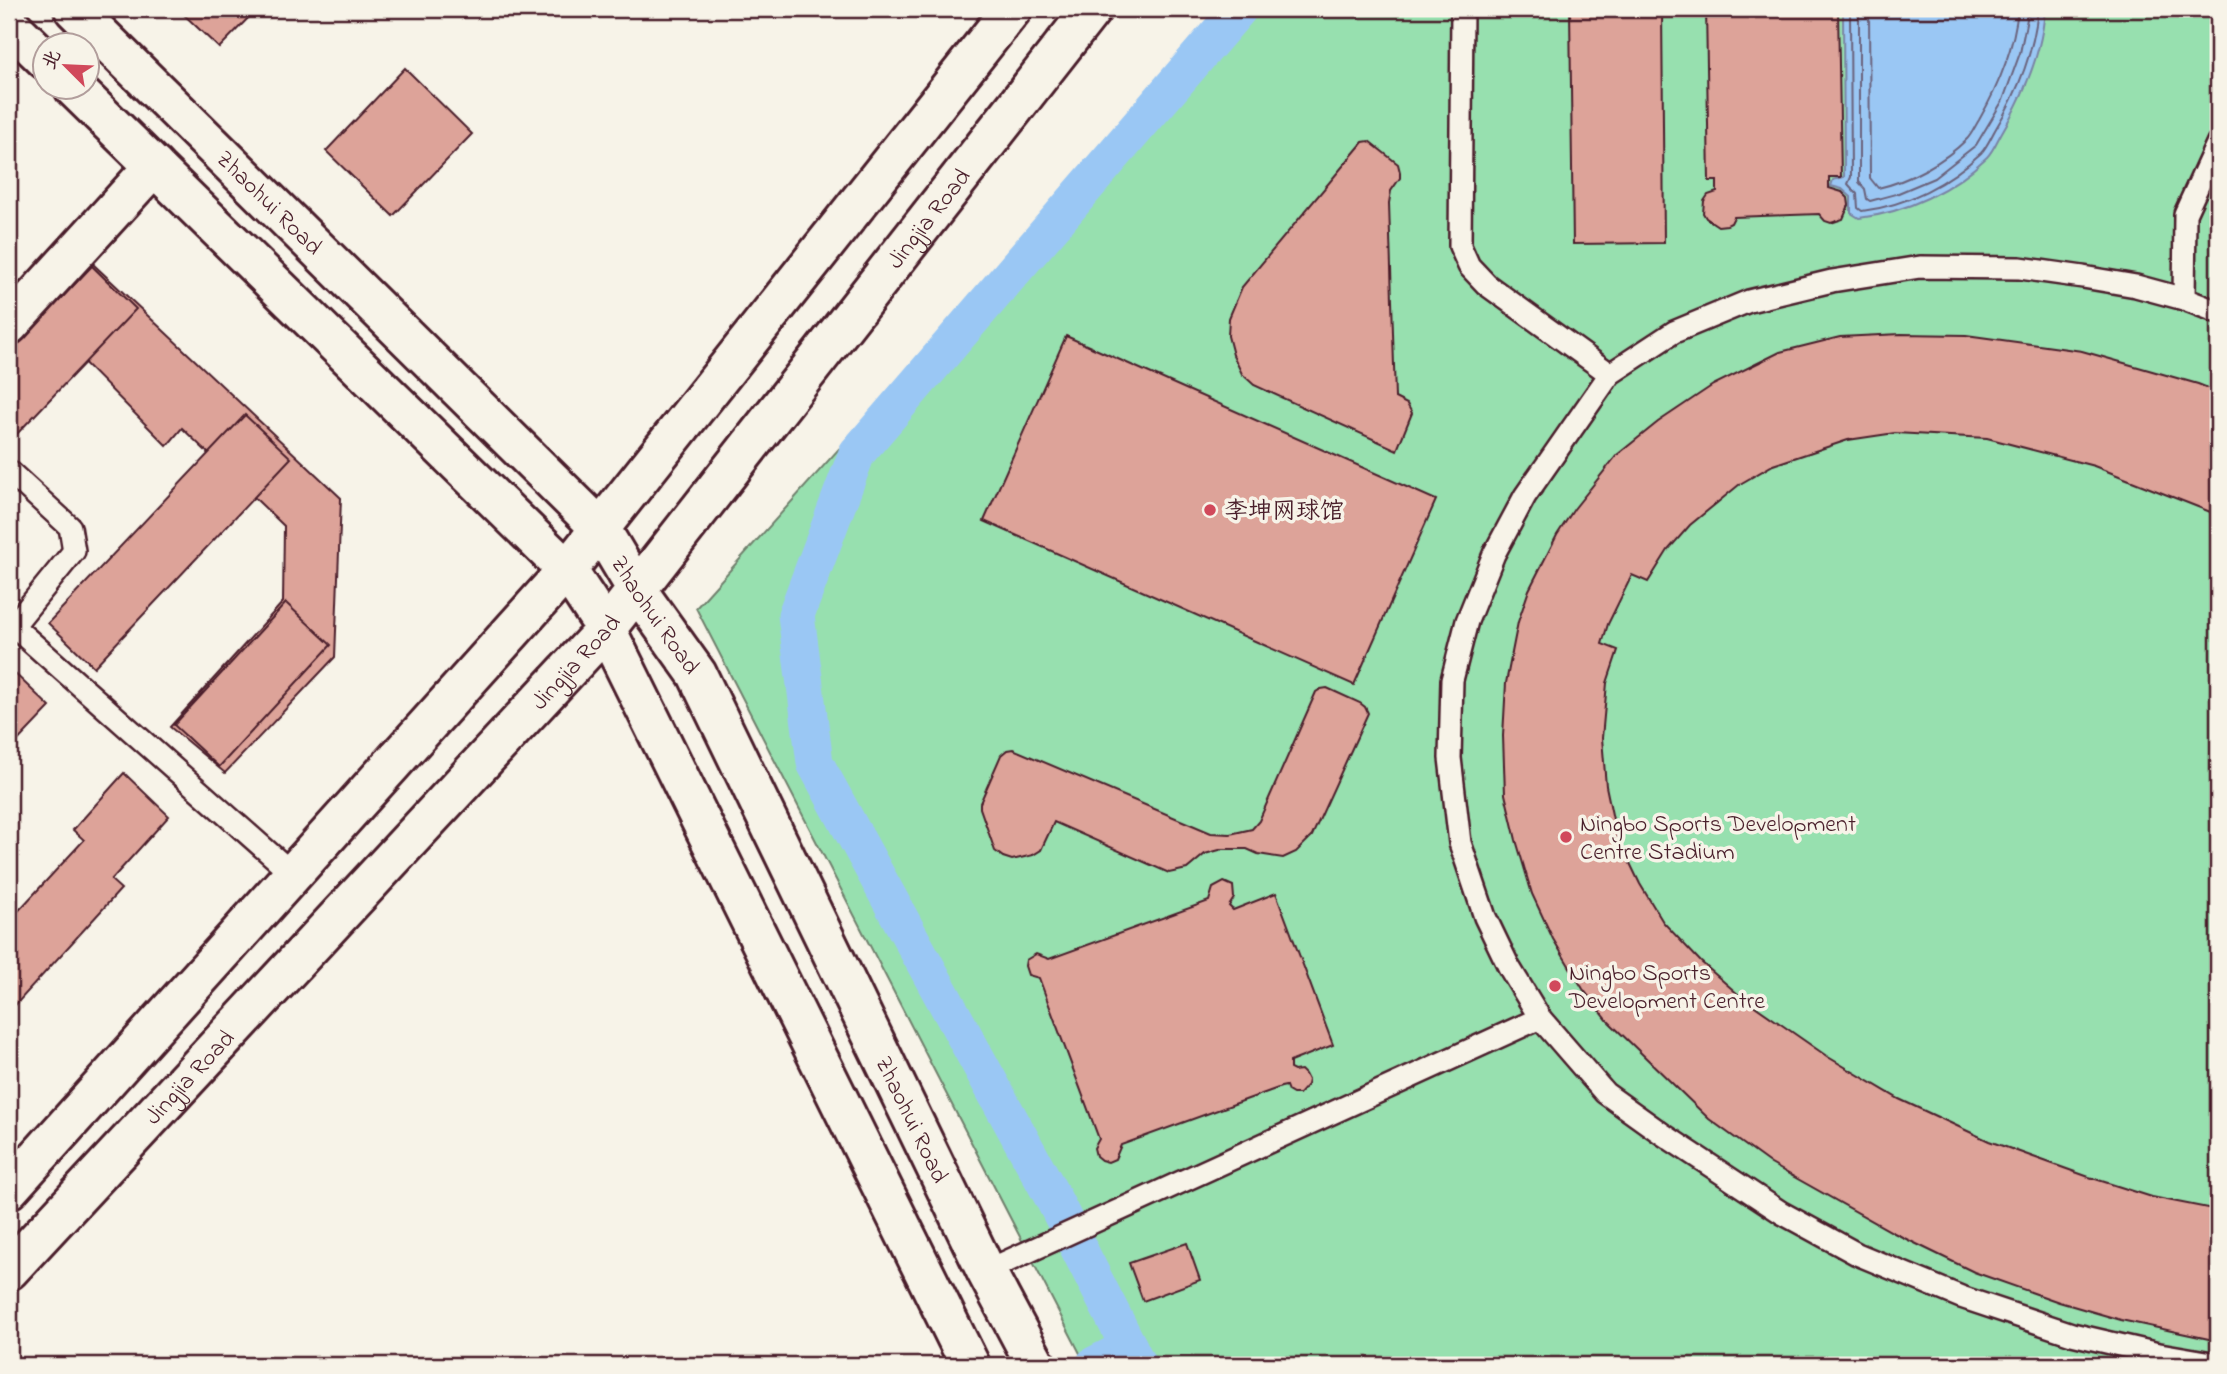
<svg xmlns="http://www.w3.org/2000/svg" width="2227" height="1374" viewBox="0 0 2227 1374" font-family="'Indie Flower','LXGW WenKai TC',sans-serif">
<rect width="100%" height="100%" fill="#f7f3e8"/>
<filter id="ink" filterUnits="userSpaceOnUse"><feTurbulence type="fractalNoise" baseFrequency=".0143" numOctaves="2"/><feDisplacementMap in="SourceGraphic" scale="14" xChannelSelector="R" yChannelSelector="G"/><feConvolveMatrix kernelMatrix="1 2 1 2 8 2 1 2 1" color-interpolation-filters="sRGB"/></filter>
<g filter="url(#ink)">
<!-- green -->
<path fill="#97e0af" stroke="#70806d" stroke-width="2" d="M1234,9H2218V1365H1086L696,608Z"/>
<!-- water -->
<path fill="#9ac7f4" stroke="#7a84a4" stroke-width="2" d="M1843,9H2045C2042,52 2023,97 2001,134C1997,141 1993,151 1987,157C1953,190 1905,213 1859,218L1851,213V197L1842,189L1831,186L1833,180L1844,177Z"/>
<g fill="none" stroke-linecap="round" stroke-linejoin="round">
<!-- shore -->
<g stroke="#6a627b" stroke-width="2">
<path d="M1850,9L1851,177L1848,184L1857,194L1858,208L1862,211C1906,206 1949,183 1981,153C1987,147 1991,137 1995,130C2017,94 2034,51 2038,9"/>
<path d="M1859,9V182L1865,189L1867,199L1870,201L1896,194L1934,178L1976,145L2003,100L2020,53L2029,9"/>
<path d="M1869,9L1870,178L1878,188C1909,181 1944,162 1967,139C1972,134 1975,126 1979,120C1998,87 2014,48 2018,9"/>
</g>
<!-- canal -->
<g stroke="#9ac7f4" stroke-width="37">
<path d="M1094,1365L1129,1347"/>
<path d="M1138,1365L1053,1198L815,763L796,615L857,453L1239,9"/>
</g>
</g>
<!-- building -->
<g fill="#dda399" stroke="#4a1f2b" stroke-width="2">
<path d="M178,9H257L219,48Z"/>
<path d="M1570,9H1662L1664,243L1573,244Z"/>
<path d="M1706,9H1838L1841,177H1829V188L1842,192L1848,198L1849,205L1843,219L1831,223L1825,221L1819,214L1734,217L1731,223L1727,225L1718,226L1706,218L1703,213L1704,201L1708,195L1717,192V181H1709Z"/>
<path d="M405,68L472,134L393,216L326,151Z"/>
<path d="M1369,141L1398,164L1400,172V178L1391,191L1389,203L1395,398L1407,404L1412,413L1397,450L1254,385L1242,374L1233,355L1228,336L1229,318L1242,287L1363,142Z"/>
<path d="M93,264L341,498L335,657L225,773L170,727L283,602L284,526L182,428L167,446L39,317Z"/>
<path d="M92,266L136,309L13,438L9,434V353Z"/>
<path d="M1901,334L1966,335L2082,351L2198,384L2218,392V515L2094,466L1987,438L1895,433L1848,440L1773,465L1740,484L1690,525L1668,550L1648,582L1632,575L1608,624L1602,644L1618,650L1607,683L1602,738L1606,786L1616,834L1640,884L1663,922L1701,962L1739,995L1828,1057L1899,1099L1989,1141L2089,1177L2152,1197L2218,1210V1341L2121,1320L2059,1302L1974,1272L1894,1233L1771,1164L1709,1119L1608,1021L1583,989L1553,939L1532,894L1516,840L1505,794L1503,736L1506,683L1518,622L1529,590L1557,535L1574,509L1617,455L1658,422L1713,385L1780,352L1840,337Z"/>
<path d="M1066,336L1436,500L1354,685L984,521Z"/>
<path d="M245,415L291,458L94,667L48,623Z"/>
<path d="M286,603L331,645L219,767L174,725Z"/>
<path d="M9,668L50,707L9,750Z"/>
<path d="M1327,688L1360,703L1365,707L1368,713L1312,836L1296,852L1283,858L1258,854L1247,849H1223L1205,854L1187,869L1169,873L1054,822L1041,850L1033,855L1012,860L1003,857L995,851L980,808V803L1001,755L1007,750L1013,749L1211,833L1230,834L1252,829L1259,821L1316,692L1321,689Z"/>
<path d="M124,773L169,816L111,880L121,889L9,1012V921L84,840L73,830Z"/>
<path d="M1224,882L1233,886L1234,898L1229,906L1233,910L1276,893L1333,1045L1290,1062V1069L1294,1071L1301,1070L1305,1074L1308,1080L1307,1085L1299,1094H1293L1288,1091L1286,1086L1281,1087L1121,1145L1115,1159L1108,1162L1101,1160L1096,1156L1094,1148L1099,1139L1039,978L1028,975L1025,966L1026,960L1036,954L1049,959L1209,901L1213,888Z"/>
<path d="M1187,1243L1200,1280L1143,1301L1129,1263Z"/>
</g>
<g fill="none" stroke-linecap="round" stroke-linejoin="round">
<defs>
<g id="service">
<path d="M1462,9L1460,246L1469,266L1487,285L1610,374"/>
<path d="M2184,299L2185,214L2218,142"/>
<path d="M2218,312L2184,299L2136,286L2083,277L2020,268L1920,267L1832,281L1749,301L1674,332L1610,374L1525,496L1494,554L1467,621L1452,680L1450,758L1460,843L1485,917L1509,967L1540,1018L1605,1093L1661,1133L1782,1213L1857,1254L1961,1297L2072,1334L2154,1353L2218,1364"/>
<path d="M9,471L70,527L74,551L13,626L293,874"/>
<path d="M986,1271L1540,1018"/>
</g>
<path id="minor" d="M9,325L154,166"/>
<g id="secondary">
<path id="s1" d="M74,9L600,528L637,590L697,674L986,1271L1036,1365"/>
<path d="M9,24L46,60"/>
<path d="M74,88L567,570L606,629L970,1365"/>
</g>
<g id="primary">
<path d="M9,1189L567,570L1012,9"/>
<path id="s2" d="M9,1270L606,629L1092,9"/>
</g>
</defs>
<!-- service casing -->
<use href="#service" stroke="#4a1f2b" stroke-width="26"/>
<!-- minor casing -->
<use href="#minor" stroke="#4a1f2b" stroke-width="44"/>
<!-- secondary casing -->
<use href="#secondary" stroke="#4a1f2b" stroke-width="44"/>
<!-- primary casing -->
<use href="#primary" stroke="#4a1f2b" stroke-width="44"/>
<!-- service -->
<use href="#service" stroke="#f7f3e8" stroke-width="21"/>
<!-- minor -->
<use href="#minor" stroke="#f7f3e8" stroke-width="38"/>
<!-- secondary -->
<use href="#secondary" stroke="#f7f3e8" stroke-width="38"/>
<!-- primary -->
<use href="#primary" stroke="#f7f3e8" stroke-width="38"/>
</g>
</g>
<!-- markers -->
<g fill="#d1495b" stroke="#f7f3e8" stroke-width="2.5">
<circle cx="1210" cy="510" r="7"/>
<circle cx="1566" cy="837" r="7"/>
<circle cx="1555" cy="986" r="7"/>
</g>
<g text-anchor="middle" stroke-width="7" stroke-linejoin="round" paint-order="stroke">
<!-- street labels -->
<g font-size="24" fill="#4a1f2b" stroke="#f7f3e8">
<text dy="8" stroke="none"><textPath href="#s1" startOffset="275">Zhaohui Road</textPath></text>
<text dy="8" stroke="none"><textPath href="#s2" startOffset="1398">Jingjia Road</textPath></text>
<text dy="8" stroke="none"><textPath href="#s1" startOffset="842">Zhaohui Road</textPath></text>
<text dy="8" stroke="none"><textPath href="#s2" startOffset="831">Jingjia Road</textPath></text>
<text dy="8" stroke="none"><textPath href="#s2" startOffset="264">Jingjia Road</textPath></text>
<text dy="8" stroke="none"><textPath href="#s1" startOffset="1409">Zhaohui Road</textPath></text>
</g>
<!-- poi labels -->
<g font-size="24" fill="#4a1f2b" stroke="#f7f3e8" text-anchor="start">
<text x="1224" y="518">李坤网球馆</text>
<text x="1580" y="831">Ningbo Sports Development<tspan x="1580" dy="28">Centre Stadium</tspan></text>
<text x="1569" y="980">Ningbo Sports<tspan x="1569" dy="28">Development Centre</tspan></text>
</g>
</g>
<!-- margin -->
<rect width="2227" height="1374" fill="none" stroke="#f7f3e8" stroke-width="35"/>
<rect x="18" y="18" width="2192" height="1339" fill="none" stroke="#4a1f2b" stroke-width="2.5" filter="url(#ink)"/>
<!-- north arrow -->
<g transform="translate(66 66) rotate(294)"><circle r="33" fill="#f7f3e8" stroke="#b29e9c" stroke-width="2"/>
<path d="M0-5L12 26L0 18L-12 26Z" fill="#d1495b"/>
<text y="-10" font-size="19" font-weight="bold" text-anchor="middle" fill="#4a1f2b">北</text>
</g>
</svg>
